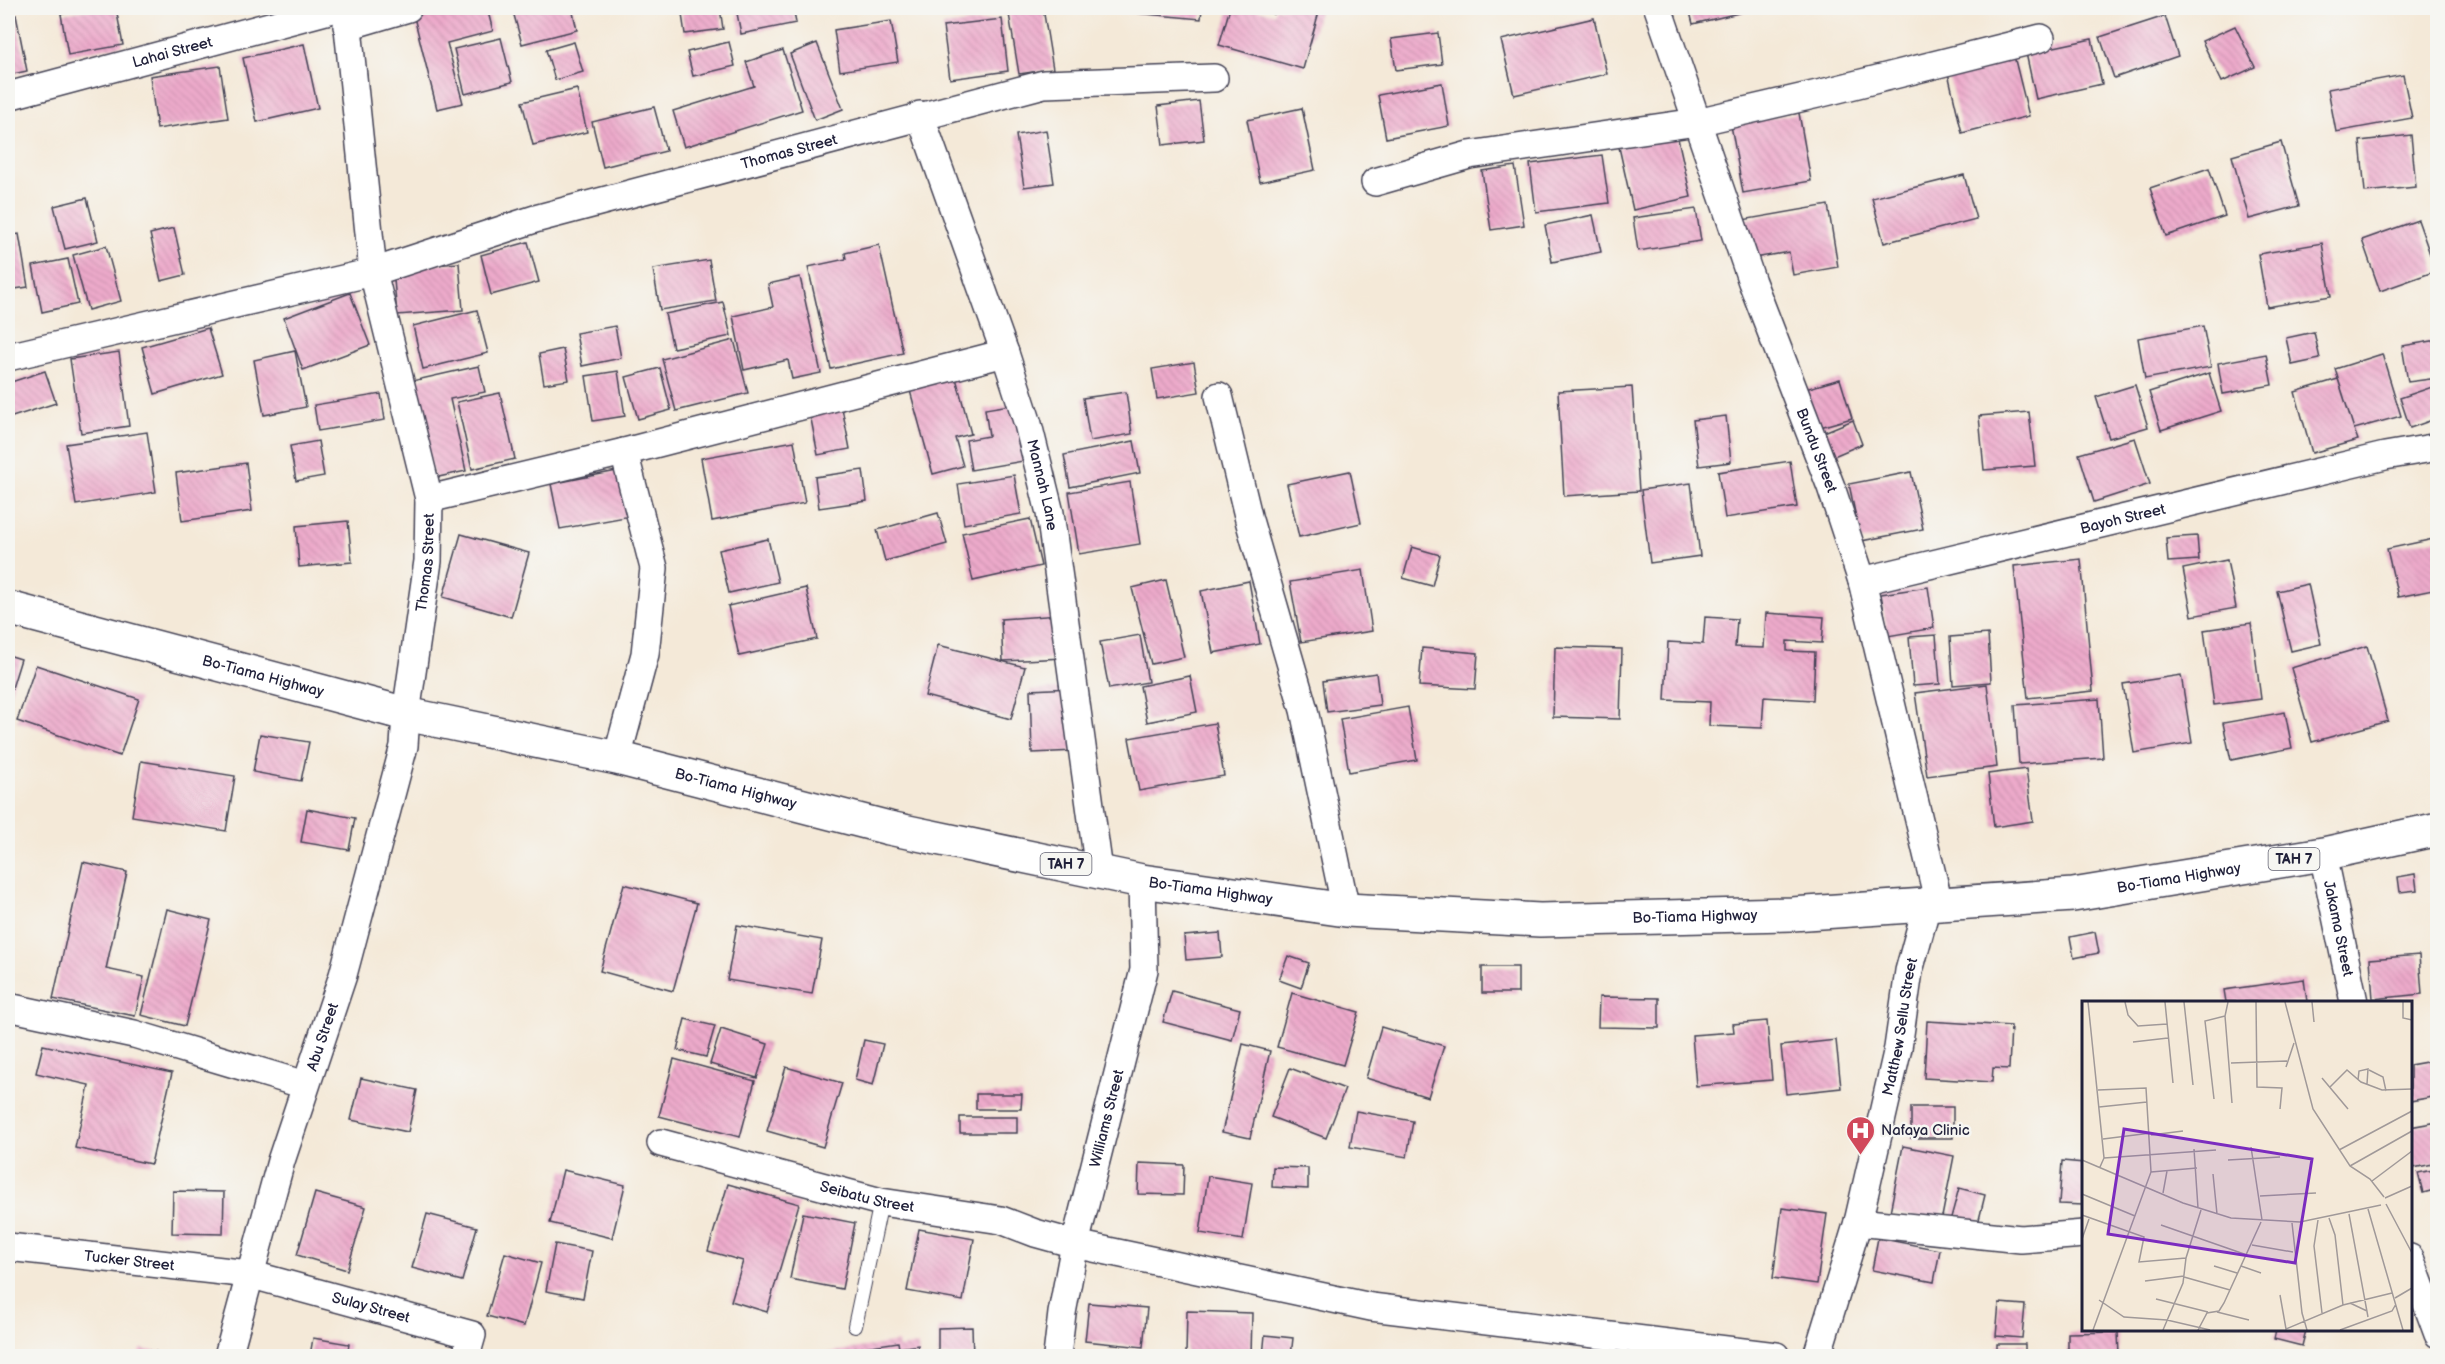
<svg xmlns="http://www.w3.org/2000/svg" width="2445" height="1364" viewBox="0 0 2445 1364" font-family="'Balsamiq Sans',sans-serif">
<defs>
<pattern id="building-back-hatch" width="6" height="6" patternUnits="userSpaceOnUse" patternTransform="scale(1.5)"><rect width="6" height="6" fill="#edaacb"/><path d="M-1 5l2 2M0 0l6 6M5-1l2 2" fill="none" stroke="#cb92af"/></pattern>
</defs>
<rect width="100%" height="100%" fill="#f6f6f2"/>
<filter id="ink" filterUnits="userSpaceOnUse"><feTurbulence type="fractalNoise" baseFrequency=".0167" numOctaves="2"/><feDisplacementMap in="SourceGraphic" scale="12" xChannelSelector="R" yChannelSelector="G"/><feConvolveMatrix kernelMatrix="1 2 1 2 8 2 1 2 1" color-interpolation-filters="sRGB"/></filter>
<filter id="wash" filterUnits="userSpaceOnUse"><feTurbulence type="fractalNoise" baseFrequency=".008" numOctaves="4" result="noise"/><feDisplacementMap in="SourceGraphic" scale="24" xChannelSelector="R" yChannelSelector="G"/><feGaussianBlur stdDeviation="1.35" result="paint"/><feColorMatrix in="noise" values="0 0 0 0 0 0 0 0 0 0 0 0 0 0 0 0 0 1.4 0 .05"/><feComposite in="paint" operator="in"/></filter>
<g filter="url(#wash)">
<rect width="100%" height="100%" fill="#f4e9d8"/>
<g id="blocks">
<!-- building -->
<g fill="url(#building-back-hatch)">
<path d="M99,8H116L123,45L68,55L61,14Z"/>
<path d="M434,8H487L493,31L447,43L463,103L437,109L413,13Z"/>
<path d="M512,8H572L577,30L522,44Z"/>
<path d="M681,8H720L723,29L685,34Z"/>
<path d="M736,8H793L796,23L741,34Z"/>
<path d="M1008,8H1043L1053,69L1019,74Z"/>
<path d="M1060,8H1102V9L1061,13Z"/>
<path d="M1124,8H1202L1201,19L1124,12Z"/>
<path d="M1230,8H1251L1274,14L1276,8H1320L1303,69L1219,45Z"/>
<path d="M1689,8H1759L1693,24Z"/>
<path d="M16,15L27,71L8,75V17Z"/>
<path d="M2165,16L2178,56L2114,78L2100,37Z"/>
<path d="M1594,18L1607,74L1514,95L1501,40Z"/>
<path d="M1002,19L1008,71L950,79L943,26Z"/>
<path d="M891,21L898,62L840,71L834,30Z"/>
<path d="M2235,26L2255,67L2222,82L2202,41Z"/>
<path d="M1438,33L1442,64L1396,70L1391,39Z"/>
<path d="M501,38L512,82L465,94L454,49Z"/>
<path d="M2092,39L2102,84L2036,99L2026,53Z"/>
<path d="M574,42L583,72L555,80L546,50Z"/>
<path d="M729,42L735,66L693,76L687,52Z"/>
<path d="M817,43L843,109L815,120L790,54Z"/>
<path d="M304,44L318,108L257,122L243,58Z"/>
<path d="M783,50L802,110L684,147L673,111L754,86L746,62Z"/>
<path d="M2014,56L2029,116L1962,133L1948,73Z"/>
<path d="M220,66L228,118L157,129L150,76Z"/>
<path d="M2403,75L2412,118L2336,132L2328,89Z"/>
<path d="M1442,83L1449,126L1386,138L1378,95Z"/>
<path d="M577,89L587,132L533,145L522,102Z"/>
<path d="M1199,101L1204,140L1163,145L1158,106Z"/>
<path d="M654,107L666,151L603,167L592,122Z"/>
<path d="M1302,108L1315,170L1260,182L1247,120Z"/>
<path d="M1799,113L1811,181L1743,193L1731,125Z"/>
<path d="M1046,130L1054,183L1024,187L1016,135Z"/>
<path d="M1677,134L1691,197L1633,210L1619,147Z"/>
<path d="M2411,135L2416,187L2365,192L2360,141Z"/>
<path d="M2281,142L2299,206L2249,219L2232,156Z"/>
<path d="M1602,155L1609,203L1536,212L1530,164Z"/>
<path d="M1515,166L1524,225L1491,230L1482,171Z"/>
<path d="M2209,168L2225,216L2166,236L2150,188Z"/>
<path d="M1964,175L1976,219L1884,243L1872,198Z"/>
<path d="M87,198L98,241L65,249L54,206Z"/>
<path d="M1828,205L1838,267L1793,275L1789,252L1749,259L1742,220Z"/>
<path d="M1696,209L1701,241L1638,251L1633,218Z"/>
<path d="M1593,215L1601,252L1552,262L1545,225Z"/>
<path d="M2418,220L2436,271L2380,291L2362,240Z"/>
<path d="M174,228L185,275L161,281L150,234Z"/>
<path d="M19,234L28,287L8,290V236Z"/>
<path d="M528,242L539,282L491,295L481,255Z"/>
<path d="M2322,243L2331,296L2267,307L2258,254Z"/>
<path d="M879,245L903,353L831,369L808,267L846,259L845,253Z"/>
<path d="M106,246L121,301L88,310L73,255Z"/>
<path d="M68,259L78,304L42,312L33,266Z"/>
<path d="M709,260L716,301L660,310L653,269Z"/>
<path d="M459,263L463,310L397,315L393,268Z"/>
<path d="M800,277L821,373L792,379L788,360L744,370L733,316L773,307L768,284Z"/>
<path d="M350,293L370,345L303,370L284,318Z"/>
<path d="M723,302L731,336L673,348L665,314Z"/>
<path d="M477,310L488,353L423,369L413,326Z"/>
<path d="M615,326L621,358L582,366L576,333Z"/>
<path d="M2203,326L2211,367L2145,379L2138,338Z"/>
<path d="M208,328L222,374L155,394L142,347Z"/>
<path d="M2314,332L2320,359L2292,365L2286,338Z"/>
<path d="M734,340L748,393L676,411L662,359Z"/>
<path d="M2438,340V378L2408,382L2402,346Z"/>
<path d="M563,349L569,380L544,384L539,354Z"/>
<path d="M295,351L306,407L264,415L254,360Z"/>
<path d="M119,352L129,426L81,433L70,359Z"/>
<path d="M2266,354L2272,385L2223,394L2218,363Z"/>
<path d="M2382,354L2401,416L2354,429L2358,440L2312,453L2295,392L2338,379L2354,429L2335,369Z"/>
<path d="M1194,362L1199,392L1157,399L1152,369Z"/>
<path d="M479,366L485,392L450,399L466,471L434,478L412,381Z"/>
<path d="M660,368L671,410L638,419L626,377Z"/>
<path d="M45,371L56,403L9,418L8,383Z"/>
<path d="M618,371L625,416L593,421L586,376Z"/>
<path d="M2209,373L2221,411L2161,430L2149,392Z"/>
<path d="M955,374L971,434L955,438L963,466L933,474L909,387Z"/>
<path d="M1840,379L1852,418L1813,429L1802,390Z"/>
<path d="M2135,385L2148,427L2109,438L2096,397Z"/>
<path d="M2438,385V418L2410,428L2400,398Z"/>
<path d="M1632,387L1639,491L1564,496L1558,391Z"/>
<path d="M1126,392L1132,434L1090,441L1083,398Z"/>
<path d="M500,393L515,459L472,469L457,402Z"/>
<path d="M381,394L385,420L318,431L314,405Z"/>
<path d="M1021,403L1029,460L971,470L966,440L989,436L985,409Z"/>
<path d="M842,408L850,449L818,455L810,414Z"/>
<path d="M2029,412L2035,466L1984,470L1979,416Z"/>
<path d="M1726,416L1731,462L1699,466L1693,420Z"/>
<path d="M1853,420L1862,444L1827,459L1817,435Z"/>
<path d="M147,432L156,492L76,505L66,444Z"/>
<path d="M2135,438L2150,484L2094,502L2079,454Z"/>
<path d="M318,441L324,476L296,481L290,446Z"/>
<path d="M794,441L805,503L712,521L701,458Z"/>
<path d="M1134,441L1140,473L1070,487L1064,455Z"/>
<path d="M1790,461L1797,507L1725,518L1718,472Z"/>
<path d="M246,463L252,511L182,521L176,473Z"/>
<path d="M622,470L631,516L560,529L551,484Z"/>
<path d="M863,470L867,501L819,508L815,477Z"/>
<path d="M1350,471L1361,523L1299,537L1287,484Z"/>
<path d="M1911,472L1923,529L1861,541L1849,484Z"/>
<path d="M1014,475L1021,514L964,524L958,484Z"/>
<path d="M1130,482L1140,544L1079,554L1069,492Z"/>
<path d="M1691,483L1700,556L1650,563L1641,490Z"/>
<path d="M938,513L947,544L885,561L877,530Z"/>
<path d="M1030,519L1041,566L973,581L962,533Z"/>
<path d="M348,521L352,562L299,567L296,526Z"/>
<path d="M461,534L529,553L511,617L443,597Z"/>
<path d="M2197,536L2199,560L2168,562L2166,538Z"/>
<path d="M2438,538V589L2398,597L2387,549Z"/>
<path d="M768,539L778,582L729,593L719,550Z"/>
<path d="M1412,547L1440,555L1432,586L1403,578Z"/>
<path d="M2081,559L2093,691L2028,698L2014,566Z"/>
<path d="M2227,560L2236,608L2192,616L2183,569Z"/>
<path d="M1363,570L1372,631L1301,642L1290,582Z"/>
<path d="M1166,580L1184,657L1151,664L1132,588Z"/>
<path d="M1249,581L1260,644L1213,653L1201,591Z"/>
<path d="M2308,584L2321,644L2291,651L2277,591Z"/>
<path d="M1928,587L1934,628L1888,636L1881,594Z"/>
<path d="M806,588L817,639L739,656L728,606Z"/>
<path d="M1766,613L1824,617L1822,643L1787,641V651L1815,652L1813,700L1764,697L1762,728L1709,726L1710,702L1665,700L1668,642L1703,644L1705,617L1737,619L1735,647L1764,648Z"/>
<path d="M1060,615L1063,658L1003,661L1001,619Z"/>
<path d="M2251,623L2261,699L2214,705L2204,630Z"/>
<path d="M1988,634L1991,682L1953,685L1950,637Z"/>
<path d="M1140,635L1148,682L1109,689L1100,642Z"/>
<path d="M1936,635L1940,684L1913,686L1909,637Z"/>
<path d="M938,645L1025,667L1011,719L925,696Z"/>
<path d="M2367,646L2388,721L2312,742L2291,668Z"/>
<path d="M1555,647L1622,649L1620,719L1553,717Z"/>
<path d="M1422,648L1478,653L1475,689L1419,686Z"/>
<path d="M8,655L21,659L8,701Z"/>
<path d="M36,665L139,699L120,756L17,721Z"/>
<path d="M1376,673L1380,705L1327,712L1323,681Z"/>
<path d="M2181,675L2192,743L2134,753L2123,684Z"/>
<path d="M1190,676L1197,712L1147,722L1140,686Z"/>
<path d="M1987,684L1997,767L1927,776L1915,693Z"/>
<path d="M1073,688L1076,751L1032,753L1030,690Z"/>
<path d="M2099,699L2103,758L2019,764L2015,705Z"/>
<path d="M1408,707L1417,760L1349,772L1340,719Z"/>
<path d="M2285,712L2292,748L2231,760L2223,723Z"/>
<path d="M1215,723L1224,776L1139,791L1129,738Z"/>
<path d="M260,734L309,742L301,781L253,772Z"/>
<path d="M141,761L235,776L226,831L132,816Z"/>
<path d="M2026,769L2033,821L1994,827L1988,774Z"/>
<path d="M307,809L355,818L349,850L301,842Z"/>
<path d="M83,862L127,872L106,969L144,977L135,1016L53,999Z"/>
<path d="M2415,874L2417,890L2400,892L2398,877Z"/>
<path d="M624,884L697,903L673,991L600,971Z"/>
<path d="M167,909L211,920L185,1026L141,1015Z"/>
<path d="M737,925L822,940L812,994L727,980Z"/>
<path d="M2095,932L2099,953L2074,958L2070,937Z"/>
<path d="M1220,933L1222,957L1186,960L1184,936Z"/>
<path d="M2419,955L2422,994L2373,999L2370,959Z"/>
<path d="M1288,956L1309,963L1301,988L1279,980Z"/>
<rect x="1482" y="967" width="36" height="26"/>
<path d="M2304,979L2307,1002H2226L2224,990Z"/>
<path d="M1172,991L1240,1009L1232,1040L1163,1022Z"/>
<path d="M1292,993L1359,1012L1343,1065L1277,1047Z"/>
<path d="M1599,997L1659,998V1028L1598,1027Z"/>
<path d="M685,1019L715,1026L706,1057L677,1050Z"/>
<path d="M1767,1021L1772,1080L1696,1086L1692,1035L1734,1032L1733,1024Z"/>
<path d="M1927,1021L2011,1026L2009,1069L1993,1068L1992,1082L1924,1078Z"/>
<path d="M1381,1027L1444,1046L1428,1097L1366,1078Z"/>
<path d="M721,1029L768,1044L757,1078L710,1064Z"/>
<path d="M864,1040L883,1044L873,1085L855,1080Z"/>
<path d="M1836,1040L1841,1088L1786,1094L1781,1046Z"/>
<path d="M1243,1044L1270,1051L1250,1138L1222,1132Z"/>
<path d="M43,1045L172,1073L151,1164L75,1148L89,1085L36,1073Z"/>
<path d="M674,1059L755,1081L740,1137L659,1116Z"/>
<path d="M2438,1060V1096L2410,1101V1065Z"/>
<path d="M786,1067L842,1083L823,1147L767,1131Z"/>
<path d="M1290,1068L1345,1089L1326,1138L1271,1117Z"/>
<path d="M361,1078L417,1090L408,1132L351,1120Z"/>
<path d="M976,1094H1022L1021,1109H976Z"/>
<rect x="1911" y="1107" width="42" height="31"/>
<path d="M1356,1111L1413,1121L1407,1157L1350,1147Z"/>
<rect x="960" y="1117" width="57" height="16"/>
<path d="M2438,1122V1163L2413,1168L2410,1153V1127Z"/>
<path d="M1903,1146L1954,1156L1941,1222L1890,1212Z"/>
<path d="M2062,1161L2084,1163V1205L2059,1204Z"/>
<path d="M1139,1163L1184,1165L1183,1195L1138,1194Z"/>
<path d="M1273,1167L1308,1168V1189L1272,1187Z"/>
<path d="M2438,1169V1189L2423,1193L2418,1173Z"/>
<path d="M563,1170L625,1185L612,1238L550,1223Z"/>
<path d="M1208,1176L1252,1183L1243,1240L1200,1233Z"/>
<path d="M728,1184L799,1204L767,1312L731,1301L743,1261L708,1251Z"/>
<path d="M1959,1188L1985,1195L1976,1232L1949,1225Z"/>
<path d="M173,1191L224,1192L223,1234L172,1233Z"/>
<path d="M315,1193L366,1207L347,1270L297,1255Z"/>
<path d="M1782,1208L1827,1214L1817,1284L1773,1278Z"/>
<path d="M803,1213L855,1223L842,1289L790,1279Z"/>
<path d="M427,1214L477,1227L462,1281L412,1268Z"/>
<path d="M919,1229L974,1239L963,1301L907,1291Z"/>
<path d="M1878,1238L1940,1250L1934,1282L1872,1270Z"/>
<path d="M555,1244L592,1251L583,1298L546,1291Z"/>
<path d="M505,1253L541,1263L524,1326L487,1316Z"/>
<path d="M1089,1303L1147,1308L1143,1347L1085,1341Z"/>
<path d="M1999,1303L2025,1305L2022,1338L1996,1336Z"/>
<path d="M1187,1311L1252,1313L1251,1356L1186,1355Z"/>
<path d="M972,1327L973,1356H938V1328Z"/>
<path d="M2276,1330H2306L2302,1346L2274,1339Z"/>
<path d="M2118,1332L2119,1356H2068V1333Z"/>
<path d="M1265,1335L1293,1338L1291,1356H1263Z"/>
<path d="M313,1338L349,1344L347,1356H310Z"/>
<path d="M898,1342L899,1348L918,1345L919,1356H826V1353Z"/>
<rect x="1997" y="1344" width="28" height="12"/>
<path d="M1828,1348L1864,1355V1356H1826Z"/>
<path d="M141,1349L176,1355V1356H140Z"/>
</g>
</g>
</g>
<g filter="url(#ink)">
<use href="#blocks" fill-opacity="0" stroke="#424053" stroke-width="1.5"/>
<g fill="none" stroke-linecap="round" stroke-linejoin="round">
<defs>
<path id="service" d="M855,1326L881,1202"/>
<g id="minor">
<path id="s1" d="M1658,8L1752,282L1831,487L1862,581L1939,904"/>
<path d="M347,26L408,8"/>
<path id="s2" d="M8,96L337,8"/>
<path id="s3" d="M920,115L1005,353L1028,424L1050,513L1099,871"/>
<path d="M1375,182L1469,155L1697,122L1822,93L2041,38"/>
<path id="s4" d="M8,357L373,272L535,219L1044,84L1214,78"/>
<path d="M1219,396L1249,520L1304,710L1346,910"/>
<path d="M429,499L624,452L1005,353"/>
<path id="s5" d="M1862,581L2385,456L2438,447"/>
<path d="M617,758L645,654L654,568L624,452"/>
<path id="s6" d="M2323,854L2354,1002"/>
<path d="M8,1007L134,1034L305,1085"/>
<path id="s7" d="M661,1143L881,1202L1001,1220L1035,1233L1075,1244L1371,1307L1776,1356"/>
<path d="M1858,1222L2021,1239L2084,1234"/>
<path id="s8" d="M8,1247L249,1274L472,1335L466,1356"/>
<path d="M2410,1258L2438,1334"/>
<path id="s9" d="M228,1356L281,1161L343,975L404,746L406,714L428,561L429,499L373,272L346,8"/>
<path id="s10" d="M1057,1356L1062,1313L1075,1244L1144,970L1142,881"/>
<path id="s11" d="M1817,1356L1858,1222L1898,1048L1909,971L1927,905"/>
</g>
<g id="trunk">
<path id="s12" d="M8,608L406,714L617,758L889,828L1142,881L1346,910L1540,920L1792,914L2073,895L2323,854L2438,829"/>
</g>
</defs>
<!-- service casing -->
<use href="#service" stroke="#424053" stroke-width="16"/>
<!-- minor casing -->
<use href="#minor" stroke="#424053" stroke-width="30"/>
<!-- trunk casing -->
<use href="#trunk" stroke="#424053" stroke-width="36"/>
<!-- service -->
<use href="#service" stroke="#fff" stroke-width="14"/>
<!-- minor -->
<use href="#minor" stroke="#fff" stroke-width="27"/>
<!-- trunk -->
<use href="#trunk" stroke="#fff" stroke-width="33"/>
</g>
</g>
<!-- icons -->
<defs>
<symbol id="hospital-pin" viewBox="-11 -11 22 30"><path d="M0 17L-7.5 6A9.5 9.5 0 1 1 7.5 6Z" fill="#d1495b" stroke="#f6f6f2"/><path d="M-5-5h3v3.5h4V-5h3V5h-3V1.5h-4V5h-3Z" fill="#fff"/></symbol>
</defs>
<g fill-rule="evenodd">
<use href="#hospital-pin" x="1844" y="1114" width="33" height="45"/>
</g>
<g text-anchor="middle" stroke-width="5" stroke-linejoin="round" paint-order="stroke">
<!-- shield labels -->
<g fill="#f6f6f2" stroke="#626272" stroke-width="1.5">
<rect x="2268.5" y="848" width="51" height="22" rx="4.5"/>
<rect x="1040.5" y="853" width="51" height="22" rx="4.5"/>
</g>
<g font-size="14" font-weight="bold" fill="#22223b">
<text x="2294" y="864">TAH 7</text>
<text x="1066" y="869">TAH 7</text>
</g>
<!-- street labels -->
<g font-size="15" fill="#22223b" stroke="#f6f6f2">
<text dy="5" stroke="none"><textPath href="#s2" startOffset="170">Lahai Street</textPath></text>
<text dy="5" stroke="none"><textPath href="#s4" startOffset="808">Thomas Street</textPath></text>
<text dy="5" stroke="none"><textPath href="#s1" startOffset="470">Bundu Street</textPath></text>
<text dy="5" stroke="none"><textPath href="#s3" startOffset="390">Mannah Lane</textPath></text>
<text dy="5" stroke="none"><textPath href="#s5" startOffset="268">Bayoh Street</textPath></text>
<text dy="5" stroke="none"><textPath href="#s9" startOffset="820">Thomas Street</textPath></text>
<text dy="5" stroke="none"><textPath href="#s12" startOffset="264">Bo-Tiama Highway</textPath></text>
<text dy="5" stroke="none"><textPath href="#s12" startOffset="750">Bo-Tiama Highway</textPath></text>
<text dy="5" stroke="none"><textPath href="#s12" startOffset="2208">Bo-Tiama Highway</textPath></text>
<text dy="5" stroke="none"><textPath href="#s12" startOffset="1236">Bo-Tiama Highway</textPath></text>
<text dy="5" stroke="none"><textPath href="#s12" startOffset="1722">Bo-Tiama Highway</textPath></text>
<text dy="5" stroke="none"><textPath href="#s6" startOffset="76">Jakama Street</textPath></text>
<text dy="5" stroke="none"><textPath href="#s11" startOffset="340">Matthew Sellu Street</textPath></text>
<text dy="5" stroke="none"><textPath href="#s9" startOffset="333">Abu Street</textPath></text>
<text dy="5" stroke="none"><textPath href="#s10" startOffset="243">Williams Street</textPath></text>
<text dy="5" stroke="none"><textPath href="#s7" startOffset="213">Seibatu Street</textPath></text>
<text dy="5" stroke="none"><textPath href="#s8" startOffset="122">Tucker Street</textPath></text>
<text dy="5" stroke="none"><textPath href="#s8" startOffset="369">Sulay Street</textPath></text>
</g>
<!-- poi labels -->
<g font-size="15" fill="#22223b" stroke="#f6f6f2" text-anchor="start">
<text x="1881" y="1135">Nafaya Clinic</text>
</g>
</g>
<!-- overview -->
<g transform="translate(2082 1001)">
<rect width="330" height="330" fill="#f4e9d8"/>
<path fill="none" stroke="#a09999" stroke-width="1.5" d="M6,1L22,157L18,166M43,1L46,14L56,25L85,23M83,1L91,82M102,1L111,84M146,1L143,15L150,102M174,1L175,86L200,87L198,108M203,1L231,108L268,165L288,178L302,196M230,1L232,21M321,1V17L330,19M51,41L86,37M149,62L205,60M204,66L212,42M287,69L301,76L304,90M240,77L266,108M276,79L277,70L286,68L285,83M248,86L265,69L279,81L300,89L330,88M132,98L123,20L143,15M17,106L65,101M69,134L101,130M21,138L69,132M169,146L180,219M112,148L116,207M257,149L330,110M22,157L134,149M0,159L101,202L149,217L218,221L299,204M146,159L198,156M268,165L330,130M69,171L115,167M131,173L135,213M290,180L330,150M81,192L85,170M0,193L53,215M178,195L234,192M303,197L330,185M304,203L330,252M286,208L321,329M267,213L286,316M0,214L62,236L57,261L104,257M247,217L253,234L261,304M236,219L232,245L240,312M210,222L220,312L225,329M79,224L165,254M0,238L7,218M170,244L211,251M132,265L155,272M159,265L179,272M102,276L148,289M63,280L102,275M198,294L204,328L261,304L310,292M313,297L330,287M74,298L126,311M17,299L42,316L85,319L128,329M268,302L285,310M135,311L167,319M11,329L69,171L64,87L16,89M81,329L101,282L104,257L119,209M116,329L125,312L137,310L142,302L179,221M258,329L310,310L314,303"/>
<path fill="#7b2cbf" fill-opacity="0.15" stroke="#7b2cbf" stroke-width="3" d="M42,128L230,158L213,262L26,233Z"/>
<rect width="330" height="330" fill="none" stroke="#22223b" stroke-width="3"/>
</g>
<!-- margin -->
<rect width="2445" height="1364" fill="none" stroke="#f6f6f2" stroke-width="30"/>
</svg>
